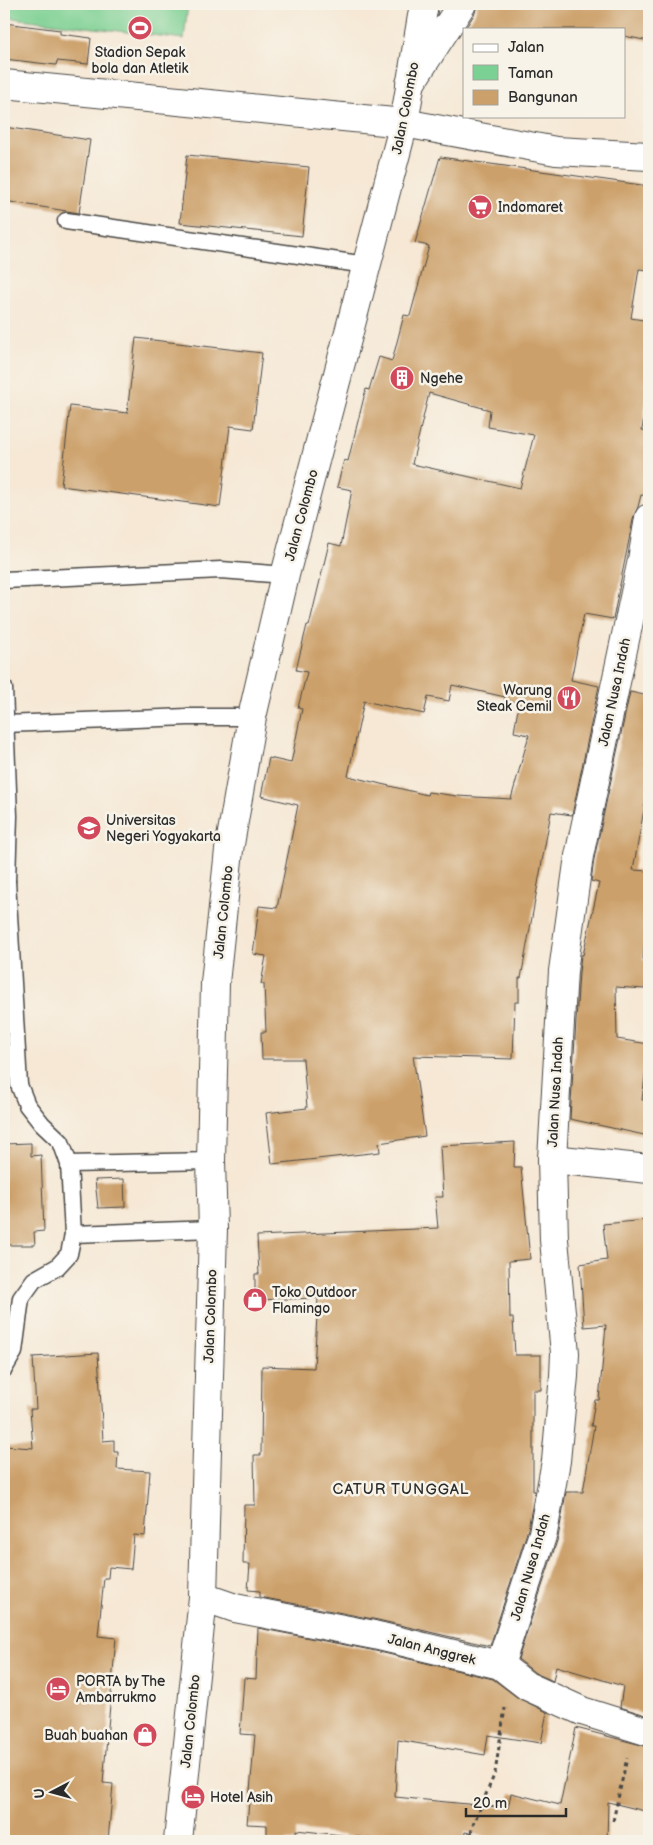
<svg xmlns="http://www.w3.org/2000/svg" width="653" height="1845" viewBox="0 0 653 1845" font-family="'Balsamiq Sans',sans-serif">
<rect width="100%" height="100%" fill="#f7f3e8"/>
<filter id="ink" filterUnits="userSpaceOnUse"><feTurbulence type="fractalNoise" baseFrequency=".02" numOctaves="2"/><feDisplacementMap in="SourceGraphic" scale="10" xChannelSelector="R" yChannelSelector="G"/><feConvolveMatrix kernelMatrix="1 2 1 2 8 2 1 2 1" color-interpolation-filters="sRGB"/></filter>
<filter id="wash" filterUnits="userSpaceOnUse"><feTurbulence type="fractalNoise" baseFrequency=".0096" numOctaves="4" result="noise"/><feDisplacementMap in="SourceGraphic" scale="20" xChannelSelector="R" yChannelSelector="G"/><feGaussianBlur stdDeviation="1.12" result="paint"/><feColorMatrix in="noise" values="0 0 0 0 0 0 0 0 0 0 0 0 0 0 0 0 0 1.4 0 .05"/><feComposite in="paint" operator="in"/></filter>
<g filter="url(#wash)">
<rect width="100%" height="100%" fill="#f6e8d5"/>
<!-- green -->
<path fill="#7bd093" stroke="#537e5f" d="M4,4H188L184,39L4,17Z"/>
<g id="blocks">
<!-- building -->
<g fill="#cca06b" fill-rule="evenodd">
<path d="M477,4H649V41L624,36V29H465L475,13Z"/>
<path d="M4,23L60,30V34L91,38L88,64L57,61L56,65L4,59Z"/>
<path d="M4,127L90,140L79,213L4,201Z"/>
<path d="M187,155L309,167L302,236L180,223Z"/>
<path d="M440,157L649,186V270L639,269L631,318L649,321V382L642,430L649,431V496L641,495L638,507L634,515L613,619L584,614L571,680L599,686L572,815L551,812L521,978H519V1002H515L513,1059L413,1056L425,1136L379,1143L380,1152L272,1164L266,1113L307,1108L303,1059H262L261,1032H266L264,984H261L266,956L253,954L259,906L277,908L298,805L261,796L269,758L291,763L302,709L298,708L307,672L296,670L307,625L309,626L329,543L341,546L352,490L337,487L344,460L348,461L366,389L369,390L379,357L392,361L404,315L410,316L429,246L415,243ZM429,393L490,410L488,427L534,435L520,488L412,464ZM452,685L505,697V700L519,703L514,732L529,735L511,799L457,796L428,792L427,795L348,776L364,701L424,714L428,697L449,701Z"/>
<path d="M136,338L262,353L253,429L230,426L220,507L61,486L70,406L127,413Z"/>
<path d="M630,692L649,696V782L633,870L649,871V891L643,960L647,961L645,989L616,987L617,1039L649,1044L642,1100L649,1101V1136L570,1119L579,973L581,955H583L599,883L591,881L594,859Z"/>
<path d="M515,1142L514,1167H521L530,1259L509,1261L510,1318H513L515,1355H541V1390H533V1491H535L528,1529L490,1646L378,1620L260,1597V1591L248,1590L250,1564H243L244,1505H255L254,1455H261L262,1366L314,1368L318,1298L255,1300V1274H259L257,1236L438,1228L435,1197H443L440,1146Z"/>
<path d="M31,1143V1156L41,1155L44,1231L34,1232L35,1245H4V1144Z"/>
<path d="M124,1179L125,1207L98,1208L95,1180Z"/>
<path d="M646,1220L649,1254V1716L620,1707L623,1686L556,1666L553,1681L535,1673L518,1659L558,1538L566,1492H583L594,1426H591L595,1400H599L606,1325L584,1327L580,1264L607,1260L603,1224Z"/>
<path d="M98,1353L103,1441L114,1440V1452H118L117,1469L150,1471L145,1536L134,1535L131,1569L109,1567L108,1578H104L98,1636L116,1638L103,1783L113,1784L108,1841H4V1446L33,1448L30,1409H36L33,1357Z"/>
<path d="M258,1628L371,1650L493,1679L518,1698L547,1712L541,1743L488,1735L485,1755L398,1740L395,1797L508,1808L511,1793L560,1805L576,1728L649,1747V1812L608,1802L607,1841H505L465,1832L464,1841H394L296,1830V1841H267V1825L247,1824L255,1735L240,1734L244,1678L256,1679Z"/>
</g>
</g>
</g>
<g filter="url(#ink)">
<use href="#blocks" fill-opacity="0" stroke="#494744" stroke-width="1"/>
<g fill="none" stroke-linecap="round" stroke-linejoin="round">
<defs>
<g id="service">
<path d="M66,221L366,265"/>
<path d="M4,580L221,570L285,575"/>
<path d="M4,688L9,816L7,881H4"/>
<path d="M5,724L188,717H252"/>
<path d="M69,1164L211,1161"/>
<path d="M73,1234L213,1229"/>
<path d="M4,1369L14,1352L21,1298L34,1280L57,1267L69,1254L73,1234L69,1164L61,1142L42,1124L27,1105L19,1085L7,881"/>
</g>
<g id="minor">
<path d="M4,84L404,123L556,151L649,156"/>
<path d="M410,84L462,4"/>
<path d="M552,1159L649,1169"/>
<path d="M203,1597L235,1608L374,1635L500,1665L527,1686L582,1711L649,1732"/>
<path d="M500,1665L543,1533L556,1461L564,1376L565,1353L554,1240L552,1159L563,971L579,856L642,560L649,518"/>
</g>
<path id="secondary" d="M178,1841L203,1597L213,1229L211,1161L215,983L229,850L252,717L285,575L404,123L424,4"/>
</defs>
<!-- service casing -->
<use href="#service" stroke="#494744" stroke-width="19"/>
<!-- minor casing -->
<use href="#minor" stroke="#494744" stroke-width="30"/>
<!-- secondary casing -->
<use href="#secondary" stroke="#494744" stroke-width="30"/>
<!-- path -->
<g stroke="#494744" stroke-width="3" stroke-dasharray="4 4" stroke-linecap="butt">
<path d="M613,1821L627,1758"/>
<path d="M469,1841L473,1825L495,1773L505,1708"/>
</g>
<!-- service -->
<use href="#service" stroke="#fff" stroke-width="16"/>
<!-- minor -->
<use href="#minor" stroke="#fff" stroke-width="28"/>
<!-- secondary -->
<use href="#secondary" stroke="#fff" stroke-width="28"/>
</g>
</g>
<!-- icons -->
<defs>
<symbol id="stadium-disc" viewBox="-11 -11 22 22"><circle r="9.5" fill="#d1495b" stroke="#f7f3e8"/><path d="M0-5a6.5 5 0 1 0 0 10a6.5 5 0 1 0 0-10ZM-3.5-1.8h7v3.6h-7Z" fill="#fff"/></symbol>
<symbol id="supermarket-disc" viewBox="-11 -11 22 22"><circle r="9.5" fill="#d1495b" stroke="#f7f3e8"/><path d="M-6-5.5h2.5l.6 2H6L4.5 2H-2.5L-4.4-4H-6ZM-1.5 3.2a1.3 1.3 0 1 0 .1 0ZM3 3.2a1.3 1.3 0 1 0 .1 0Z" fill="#fff"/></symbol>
<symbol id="building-disc" viewBox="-11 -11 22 22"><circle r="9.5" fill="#d1495b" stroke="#f7f3e8"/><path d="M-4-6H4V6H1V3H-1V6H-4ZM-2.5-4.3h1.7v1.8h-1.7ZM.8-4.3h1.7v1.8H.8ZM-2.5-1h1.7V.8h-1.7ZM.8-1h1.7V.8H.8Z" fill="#fff"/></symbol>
<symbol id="restaurant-disc" viewBox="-11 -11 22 22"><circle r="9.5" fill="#d1495b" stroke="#f7f3e8"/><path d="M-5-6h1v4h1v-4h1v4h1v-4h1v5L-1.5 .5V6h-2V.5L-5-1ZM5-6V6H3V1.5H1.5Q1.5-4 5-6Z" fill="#fff"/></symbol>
<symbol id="university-disc" viewBox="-11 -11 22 22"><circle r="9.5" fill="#d1495b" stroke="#f7f3e8"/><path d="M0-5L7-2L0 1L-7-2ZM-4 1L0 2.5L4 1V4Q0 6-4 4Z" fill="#fff"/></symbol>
<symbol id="shop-disc" viewBox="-11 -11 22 22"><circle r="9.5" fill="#d1495b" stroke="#f7f3e8"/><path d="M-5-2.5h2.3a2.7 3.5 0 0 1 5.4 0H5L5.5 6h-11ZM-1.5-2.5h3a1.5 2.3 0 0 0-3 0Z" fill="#fff"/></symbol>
<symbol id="hotel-disc" viewBox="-11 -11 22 22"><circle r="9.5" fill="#d1495b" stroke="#f7f3e8"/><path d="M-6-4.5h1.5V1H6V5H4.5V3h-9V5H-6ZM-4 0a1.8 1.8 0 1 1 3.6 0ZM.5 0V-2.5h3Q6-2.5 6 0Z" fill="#fff"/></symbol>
</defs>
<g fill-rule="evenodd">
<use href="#stadium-disc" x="126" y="14" width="28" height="28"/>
<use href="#supermarket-disc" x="466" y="193" width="28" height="28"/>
<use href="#building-disc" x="388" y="364" width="28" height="28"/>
<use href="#restaurant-disc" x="555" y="684" width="28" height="28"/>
<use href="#university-disc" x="75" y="814" width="28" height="28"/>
<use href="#shop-disc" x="241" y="1286" width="28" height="28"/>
<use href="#hotel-disc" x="44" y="1675" width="28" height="28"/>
<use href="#shop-disc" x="131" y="1721" width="28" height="28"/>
<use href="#hotel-disc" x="179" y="1783" width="28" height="28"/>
</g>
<g text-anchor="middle" stroke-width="5" stroke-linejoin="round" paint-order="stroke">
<!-- poi labels -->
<g font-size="14" fill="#2b2b2b" stroke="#f7f3e8" text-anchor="start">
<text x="140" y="57" text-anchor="middle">Stadion Sepak<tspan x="140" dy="16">bola dan Atletik</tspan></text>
<text x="498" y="212">Indomaret</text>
<text x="420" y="383">Ngehe</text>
<text x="552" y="695" text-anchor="end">Warung<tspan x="552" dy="16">Steak Cemil</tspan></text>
<text x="106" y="825">Universitas<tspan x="106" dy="16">Negeri Yogyakarta</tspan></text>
<text x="272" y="1297">Toko Outdoor<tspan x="272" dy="16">Flamingo</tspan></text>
<text x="76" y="1686">PORTA by The<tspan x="76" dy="16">Ambarrukmo</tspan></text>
<text x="128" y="1740" text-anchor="end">Buah buahan</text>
<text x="210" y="1802">Hotel Asih</text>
</g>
<!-- street labels -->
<g font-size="14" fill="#2b2b2b" stroke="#f7f3e8">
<text transform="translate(405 108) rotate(-79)" y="5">Jalan Colombo</text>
<text transform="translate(301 515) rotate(-75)" y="5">Jalan Colombo</text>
<text transform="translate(614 692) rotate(-78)" y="5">Jalan Nusa Indah</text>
<text transform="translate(223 912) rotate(-84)" y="5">Jalan Colombo</text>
<text transform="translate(555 1092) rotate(-87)" y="5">Jalan Nusa Indah</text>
<text transform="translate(210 1316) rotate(-88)" y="5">Jalan Colombo</text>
<text transform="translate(530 1567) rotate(-74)" y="5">Jalan Nusa Indah</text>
<text transform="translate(432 1649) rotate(14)" y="5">Jalan Anggrek</text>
<text transform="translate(190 1721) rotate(-84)" y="5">Jalan Colombo</text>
</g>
<!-- neighbourhood labels -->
<g font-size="15" letter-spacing="1" fill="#2b2b2b" stroke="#f7f3e8">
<text x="401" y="1494">CATUR TUNGGAL</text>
</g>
</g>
<!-- margin -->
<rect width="653" height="1845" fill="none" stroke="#f7f3e8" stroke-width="20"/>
<!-- legend -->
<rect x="463" y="28" width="162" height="90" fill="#f7f3e8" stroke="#a5a39c"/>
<rect x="473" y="44" width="25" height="8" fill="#ffffff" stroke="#a5a39c"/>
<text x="508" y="52" font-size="15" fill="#2b2b2b">Jalan</text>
<rect x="473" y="65" width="25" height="15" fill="#7bd093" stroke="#a5a39c"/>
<text x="508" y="78" font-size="15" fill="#2b2b2b">Taman</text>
<rect x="473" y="90" width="25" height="15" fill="#cca06b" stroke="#a5a39c"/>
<text x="508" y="102" font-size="15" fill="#2b2b2b">Bangunan</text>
<!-- north arrow -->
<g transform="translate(52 1792) rotate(264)" stroke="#f7f3e8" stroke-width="4" paint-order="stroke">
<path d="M0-4L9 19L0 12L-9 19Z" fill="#2b2b2b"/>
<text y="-8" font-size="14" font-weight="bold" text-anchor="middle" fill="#2b2b2b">U</text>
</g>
<!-- scale -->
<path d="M466 1808v8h100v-8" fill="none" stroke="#2b2b2b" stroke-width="2.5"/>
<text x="473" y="1808" font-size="15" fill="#2b2b2b" stroke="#f7f3e8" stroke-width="4" paint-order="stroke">20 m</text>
</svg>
